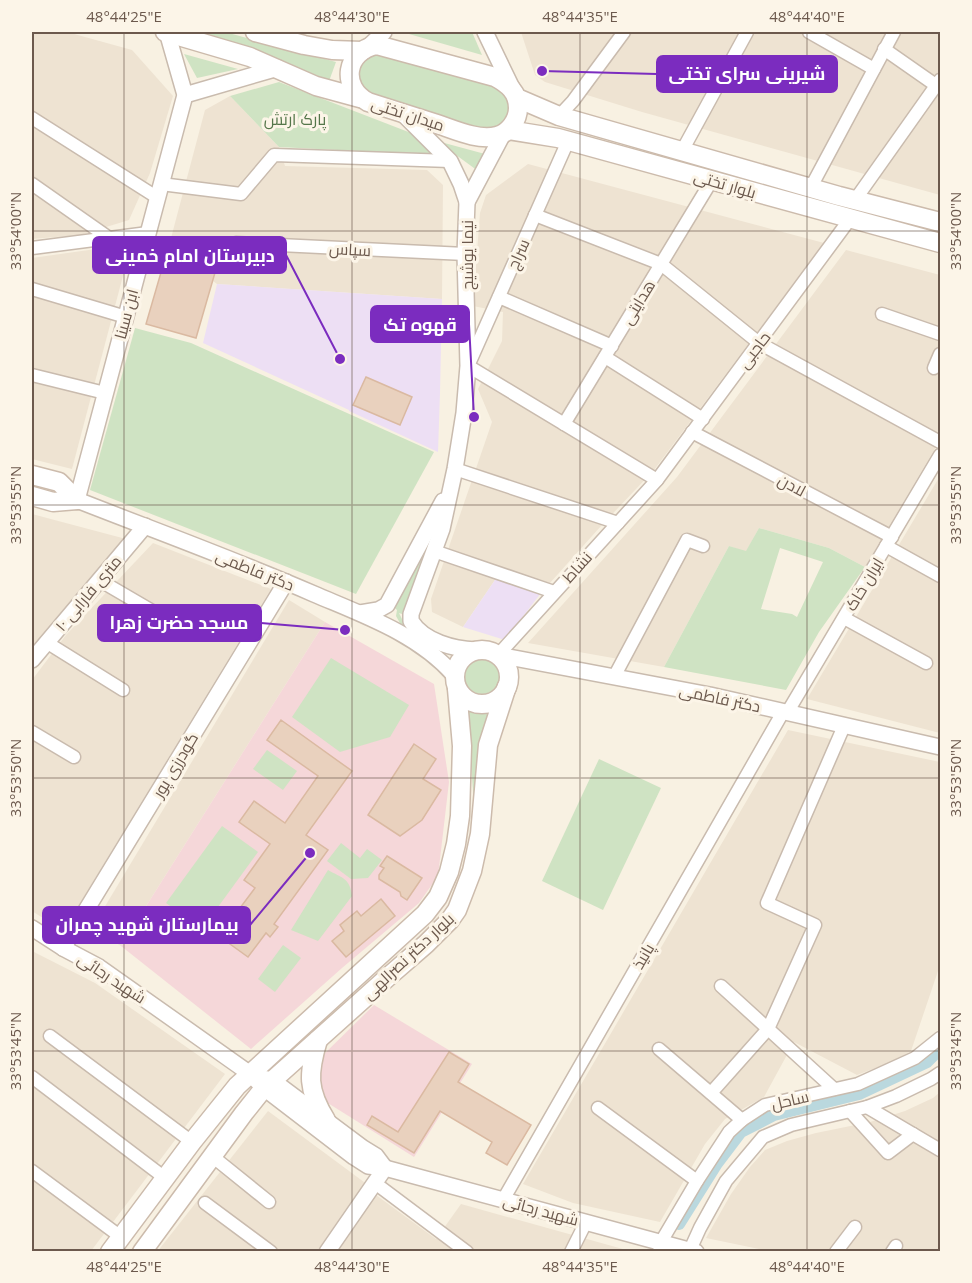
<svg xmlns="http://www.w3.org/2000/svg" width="972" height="1283" viewBox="0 0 972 1283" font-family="'Open Sans',Cairo,sans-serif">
<rect width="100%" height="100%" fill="#f8f1e2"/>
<!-- residential -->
<g fill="#eee3d2">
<path d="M32,32H67L132,50L173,96L150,173L129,220L80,235L32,239Z"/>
<path d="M521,32H940V195L642,112L545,82L535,75Z"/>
<path d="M230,96L279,147L285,166L427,170L443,185L442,299L217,284L213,281L221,252L171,238L205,110Z"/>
<path d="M528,164L824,243L654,470L601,526L541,593L497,577L463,627L432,612L431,599L492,422L478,389L502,341L503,312L473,306L480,213L486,195Z"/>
<path d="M110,247L129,253L72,469L32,459V258Z"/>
<path d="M846,250L940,275V440L865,567L829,548L759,528L746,552L729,546L664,667L528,643L677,477Z"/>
<path d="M940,476V733L807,699Z"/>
<path d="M32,514L126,539L32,649Z"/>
<path d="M153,543L271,589L63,931L32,911V680L66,635Z"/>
<path d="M289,600L325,622L121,946L92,928Z"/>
<path d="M788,730L940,762V965L911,1051L891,1062L857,1075L794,1042L764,1097L725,1119L705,1144L660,1222L573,1203L523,1184Z"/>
<path d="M32,951L95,983L225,1074L91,1251H32Z"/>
<path d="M940,1092V1251H769L706,1238L731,1194L750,1167L765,1150L787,1141L816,1133L870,1122L905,1111L933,1098Z"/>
<path d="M268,1111L368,1185L320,1251L157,1252Z"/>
<path d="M376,1195L436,1239L461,1204L630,1251L337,1252Z"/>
</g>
<!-- education -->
<g fill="#eddff4">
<path d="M217,284L442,299L440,393L438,452L349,411V410L203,343Z"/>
<path d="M497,577L541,593L505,640L463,627Z"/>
</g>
<!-- medical -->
<g fill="#f5d7d9">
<path d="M325,622L434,684L449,782L438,876L419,903L342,968L251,1049L121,946Z"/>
<path d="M374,1005L472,1064L414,1157L323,1100L317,1061Z"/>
</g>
<!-- green -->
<g fill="#cfe3c3" fill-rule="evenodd">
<path d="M191,32H225L336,62L328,84Z"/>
<path d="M402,32H472L482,55Z"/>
<path d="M184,54L238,69L197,78Z"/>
<path d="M375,54H382L495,87C511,96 517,116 499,127C495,129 488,129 484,130L371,95C361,89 352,73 362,62C365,59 371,56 375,54Z"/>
<path d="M279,82L424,138L435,155L279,147L230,96Z"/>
<path d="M437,141L485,154L478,171Z"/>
<path d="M135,328L191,343L434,452L356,594L90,490Z"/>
<path d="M438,522L402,614L399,613L405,625L442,649L401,625L396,616L397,610L394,607Z"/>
<path d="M759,528L829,548L865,567L819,632L786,690L664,667L729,546L746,551ZM780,548L823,562L797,617L792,614L761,609Z"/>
<circle cx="482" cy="676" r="18"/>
<path d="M331,658L409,705L390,737L340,752L292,717Z"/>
<path d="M467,706L489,709L474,805Z"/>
<path d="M267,750L297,771L283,790L253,769Z"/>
<path d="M599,759L661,788L603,910L542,881Z"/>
<path d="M222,826L258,852L202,929L166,903Z"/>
<path d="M341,843L360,858L367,849L382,860L368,878L351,879L327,861Z"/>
<path d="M328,870C342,878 350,878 352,896L318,941L291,930Z"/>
<path d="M283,945L301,958L275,992L258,979Z"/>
</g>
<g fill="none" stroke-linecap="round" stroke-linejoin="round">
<!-- canal -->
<path stroke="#bad8de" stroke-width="12" d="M679,1224L716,1165L741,1132L774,1115L859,1094L927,1062L940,1049"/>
</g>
<!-- building -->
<g fill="#e9d1be" stroke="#dab9a1" stroke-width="1.5">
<path d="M171,238L221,252L196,338L146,324Z"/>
<path d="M366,377L412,397L400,425L353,405Z"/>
<path d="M281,720L352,771L306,835L328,850L274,924L278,927L270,937L266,933L248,957L212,931L216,926L213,924L219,916L221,918L226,910L234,916L255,888L244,880L270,844L239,822L254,801L285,823L318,776L267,740Z"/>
<path d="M414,744L436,759L423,779L441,790L422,820L400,836L368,815Z"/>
<path d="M387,856L422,878L407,900L401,896L400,892L379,879V875L384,868L380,866Z"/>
<path d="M381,899L395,916L346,957L332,941L344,931L340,925L357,911L361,916Z"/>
<path d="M449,1052L469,1064L458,1082L531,1125L507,1165L486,1153L492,1142L440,1111L414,1153L367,1125L372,1116L398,1132Z"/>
</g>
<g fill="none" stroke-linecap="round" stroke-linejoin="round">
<defs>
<g id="minor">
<path d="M809,32L874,69"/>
<path d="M884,49L937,86"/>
<path d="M559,116L573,101L624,32"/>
<path d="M32,118L158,198"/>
<path d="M568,141L468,366L657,480"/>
<path d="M682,151L747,32"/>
<path d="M32,184L109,238"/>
<path d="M161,184L241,194L274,155L450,161"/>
<path d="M811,187L894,32"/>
<path d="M855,200L940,80"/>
<path d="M535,215L661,264L759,343L940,442"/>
<path d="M236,243L465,254"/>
<path d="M32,248L148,233"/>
<path d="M32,289L126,317"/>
<path d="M499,297L612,346"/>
<path d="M882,314L940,334"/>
<path d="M605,357L703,419"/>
<path d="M934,368L940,354"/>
<path d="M32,375L105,393"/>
<path d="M564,424L712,180"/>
<path d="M692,432L892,537"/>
<path d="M455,469L618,523"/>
<path d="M886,546L940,576"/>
<path d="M434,551L554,592"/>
<path d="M99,580L171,622"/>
<path d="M844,618L926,663"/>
<path d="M46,642L123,690"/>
<path d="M498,655L657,480L850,219"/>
<path d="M614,677L687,540L703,546"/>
<path d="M787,713L940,455"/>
<path d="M32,732L74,757"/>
<path d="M721,986L834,1089"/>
<path d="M50,1036L192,1142"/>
<path d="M659,1049L742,1120"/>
<path d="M32,1077L165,1178"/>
<path d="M711,1093L768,1029L815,925L767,903L844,726"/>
<path d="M867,1107L940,1150"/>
<path d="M598,1108L697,1181"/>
<path d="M850,1111L888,1153L913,1134"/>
<path d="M212,1156L269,1202"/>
<path d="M32,1171L121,1237"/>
<path d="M375,1183L467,1252"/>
<path d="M503,1200L783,712"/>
<path d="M205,1203L271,1252"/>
<path d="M690,1250L700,1228L726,1181L763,1137L791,1125L867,1107L896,1096L931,1079L940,1073"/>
<path d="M571,1252L586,1222"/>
<path d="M659,1252L661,1242L697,1181L729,1132L742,1120L765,1105L858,1084L915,1058L940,1038"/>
<path d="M836,1252L855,1227"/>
<path d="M892,1252L896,1246"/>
</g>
<g id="tertiary">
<path d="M167,32L185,95L77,500C156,531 236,560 314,594C363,615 418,634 454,675"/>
<path d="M485,32L513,90"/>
<path d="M369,46L384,32"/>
<path d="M185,95L278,68"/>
<path d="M402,113L450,161L461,184L467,202L465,254L468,366L464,413L455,469L442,529L411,614V621C424,642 454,649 476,650"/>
<path d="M467,202L503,134"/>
<path d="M360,613L378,610L387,605L443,501"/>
<path d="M498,655L710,695L940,747"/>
<path d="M32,660L145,526"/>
<path d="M32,928L63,948L99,967L249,1073L264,1088L354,1157L368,1166L385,1168L696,1252"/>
<path d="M63,948L286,582"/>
<path d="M263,1078L272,1080L363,1148L376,1156L385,1168"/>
<path d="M327,1252L385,1168"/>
</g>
<g id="secondary">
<path d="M165,32L250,57L316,86L360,98"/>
<path d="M255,32L304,45L332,50L362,51"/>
<path d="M377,45L495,77C508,84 518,92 518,108C518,120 509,133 497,136C477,141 453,129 434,123C412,116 390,109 368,102C340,87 345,51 377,45Z"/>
<path d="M517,98L559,116L839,196L940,222"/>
<path d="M508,130L558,138L940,243"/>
<path d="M32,475L59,482L77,500"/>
<path d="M32,496L53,502L77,500"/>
<circle cx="482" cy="677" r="27"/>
<path d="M318,1040C308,1073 307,1090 326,1120"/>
<path d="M110,1252L192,1142L237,1086L425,914L438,897L449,872L456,844L460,816L462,746L457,689"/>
<path d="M142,1252L244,1113L264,1088L388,977L426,944L450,920L457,910L472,871L480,834L488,745L507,686"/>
</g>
</defs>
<!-- minor casing -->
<use href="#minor" stroke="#c9bbae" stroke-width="15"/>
<!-- tertiary casing -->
<use href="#tertiary" stroke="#c9bbae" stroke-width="18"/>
<!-- secondary casing -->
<use href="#secondary" stroke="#ccbbac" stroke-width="21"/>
<!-- minor -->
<use href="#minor" stroke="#fff" stroke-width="12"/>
<!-- tertiary -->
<use href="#tertiary" stroke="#fff" stroke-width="15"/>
<!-- secondary -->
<use href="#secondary" stroke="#fff" stroke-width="18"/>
</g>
<!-- ticks -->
<path fill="none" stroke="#6c594d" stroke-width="1.5" stroke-opacity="0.45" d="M124,32V1252M352,32V1252M580,32V1252M807,32V1252M32,231H940M32,505H940M32,778H940M32,1051H940"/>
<g text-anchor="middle" stroke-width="6" stroke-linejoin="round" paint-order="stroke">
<!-- street labels -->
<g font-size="16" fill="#6c594d" stroke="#fcf5e8">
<text transform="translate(408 114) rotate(18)" y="6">میدان تختی</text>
<text transform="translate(725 184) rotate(16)" y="6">بلوار تختی</text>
<text transform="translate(350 249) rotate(3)" y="6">سپاس</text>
<text transform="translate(518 254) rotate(-66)" y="6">سراج</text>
<text transform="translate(467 255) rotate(-90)" y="6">نیما یوشیج</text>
<text transform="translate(638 302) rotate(-59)" y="6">هدایتی</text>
<text transform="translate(126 314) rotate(-75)" y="6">ابن سینا</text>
<text transform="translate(754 350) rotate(-53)" y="6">حاجبی</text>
<text transform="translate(792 485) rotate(28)" y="6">لادن</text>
<text transform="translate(577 567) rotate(-48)" y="6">نشاط</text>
<text transform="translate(255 570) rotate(22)" y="6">دکتر فاطمی</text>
<text transform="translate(864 584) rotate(-59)" y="6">ایران خاک</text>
<text transform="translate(88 593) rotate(-50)" y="6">۱۰ متری فارابی</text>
<text transform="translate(720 698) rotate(12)" y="6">دکتر فاطمی</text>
<text transform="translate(175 765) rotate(-59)" y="6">گودرزی پور</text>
<text transform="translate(408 956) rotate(-43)" y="6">بلوار دکتر نصرالهی</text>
<text transform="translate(643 956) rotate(-60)" y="6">پانیذ</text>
<text transform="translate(112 978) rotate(33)" y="6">شهید رجائی</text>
<text transform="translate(790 1100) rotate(-13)" y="6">ساحل</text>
<text transform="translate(541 1210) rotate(15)" y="6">شهید رجائی</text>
</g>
<!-- park labels -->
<g font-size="16" fill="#54764a" stroke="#fcf5e8">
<text x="295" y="125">پارک ارتش</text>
</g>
</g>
<!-- callouts -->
<path fill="none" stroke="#7b2cbf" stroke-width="2" d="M542 71L657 74M340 359L286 255M474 417L469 324M345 630L261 623M310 853L250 925"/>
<g fill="#7b2cbf" stroke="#fcf5e8" stroke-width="2">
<circle cx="542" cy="71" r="6"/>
<circle cx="340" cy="359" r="6"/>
<circle cx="474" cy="417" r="6"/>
<circle cx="345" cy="630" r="6"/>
<circle cx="310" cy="853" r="6"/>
</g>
<g fill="#7b2cbf" stroke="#7b2cbf" stroke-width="2">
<rect x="657" y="56" width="180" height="36" rx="6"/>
<rect x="93" y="237" width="193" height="36" rx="6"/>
<rect x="371" y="306" width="98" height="36" rx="6"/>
<rect x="98" y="605" width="163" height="36" rx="6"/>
<rect x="43" y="907" width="207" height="36" rx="6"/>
</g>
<g font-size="18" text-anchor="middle" font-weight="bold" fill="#fff">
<text x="747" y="80">شیرینی سرای تختی</text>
<text x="190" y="262">دبیرستان امام خمینی</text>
<text x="420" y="331">قهوه تک</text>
<text x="179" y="629">مسجد حضرت زهرا</text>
<text x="147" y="931">بیمارستان شهید چمران</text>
</g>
<!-- border -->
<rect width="972" height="1283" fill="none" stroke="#fcf5e8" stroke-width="66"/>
<rect x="33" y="33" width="906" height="1217" fill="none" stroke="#6c594d" stroke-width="2"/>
<g font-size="15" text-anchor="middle" fill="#6c594d">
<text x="124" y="22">48°44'25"E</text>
<text x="352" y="22">48°44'30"E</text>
<text x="580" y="22">48°44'35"E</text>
<text x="807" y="22">48°44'40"E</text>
<text transform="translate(16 231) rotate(-90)" y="5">33°54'00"N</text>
<text transform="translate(956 231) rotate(-90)" y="5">33°54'00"N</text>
<text transform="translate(16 505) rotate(-90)" y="5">33°53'55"N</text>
<text transform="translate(956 505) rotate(-90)" y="5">33°53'55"N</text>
<text transform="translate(16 778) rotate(-90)" y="5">33°53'50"N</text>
<text transform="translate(956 778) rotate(-90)" y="5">33°53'50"N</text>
<text transform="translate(16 1051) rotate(-90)" y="5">33°53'45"N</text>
<text transform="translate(956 1051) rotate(-90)" y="5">33°53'45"N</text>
<text x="124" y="1272">48°44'25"E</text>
<text x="352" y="1272">48°44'30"E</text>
<text x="580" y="1272">48°44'35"E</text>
<text x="807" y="1272">48°44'40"E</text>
</g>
</svg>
